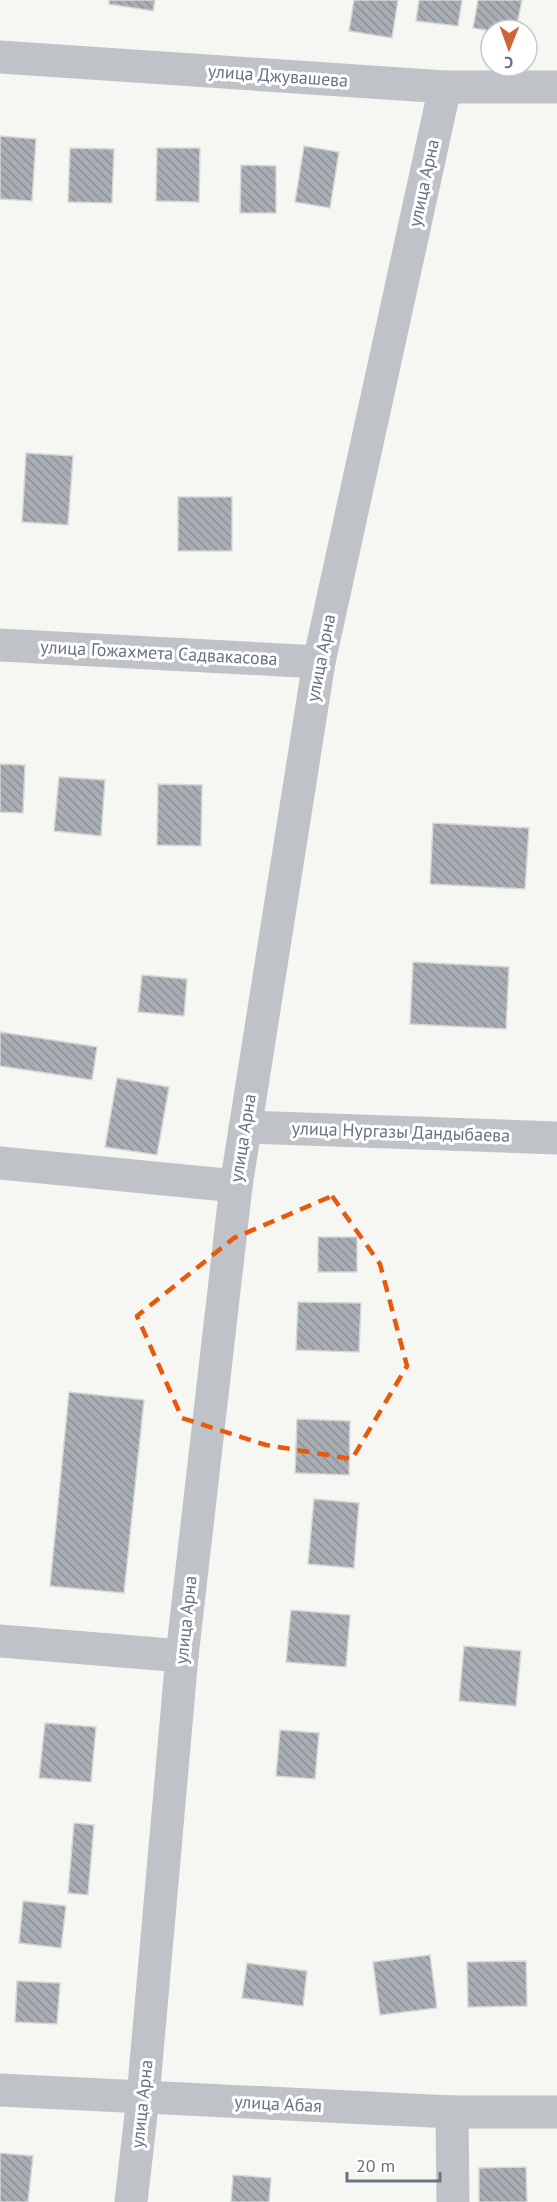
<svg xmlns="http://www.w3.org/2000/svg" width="557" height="2202" viewBox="0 0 557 2202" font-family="'PT Sans',sans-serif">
<defs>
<pattern id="building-back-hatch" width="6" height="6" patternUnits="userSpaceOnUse" patternTransform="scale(1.5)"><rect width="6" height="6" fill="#a8aeb4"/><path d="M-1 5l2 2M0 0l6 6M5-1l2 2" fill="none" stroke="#8d9298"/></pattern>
</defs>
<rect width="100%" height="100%" fill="#f6f6f3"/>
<!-- building -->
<g fill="url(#building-back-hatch)" stroke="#d7d7d5" stroke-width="1.5">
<path d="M109,0H155L153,11L109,4Z"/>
<path d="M354,0H398L392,38L349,31Z"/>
<path d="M419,0H462L458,26L416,21Z"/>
<path d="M478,0H522L516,30L491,31L473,28Z"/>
<path d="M0,136L36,139L32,201L0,199Z"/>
<path d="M304,146L339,152L330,208L295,202Z"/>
<path d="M70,148L114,149L112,203L68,202Z"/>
<path d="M157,148H200L199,202L156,201Z"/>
<path d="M241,165L276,166V213H240Z"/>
<path d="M26,453L73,456L68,525L22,522Z"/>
<rect x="178" y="497" width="54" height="54"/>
<path d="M0,764L25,765L23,813L0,812Z"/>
<path d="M59,777L105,780L101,836L54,831Z"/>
<path d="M158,784L202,785L201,846L157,845Z"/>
<path d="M433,823L529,828L525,889L430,884Z"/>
<path d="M413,962L509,967L506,1029L410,1024Z"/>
<path d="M142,975L187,979L184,1016L138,1012Z"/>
<path d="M0,1032L97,1047L92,1080L0,1066Z"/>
<path d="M117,1078L169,1087L157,1155L105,1147Z"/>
<rect x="318" y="1237" width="39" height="35"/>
<path d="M298,1302L361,1303L359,1352L296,1350Z"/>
<path d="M69,1392L144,1400L124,1593L50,1586Z"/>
<path d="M297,1419L350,1421L349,1475L295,1473Z"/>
<path d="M314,1499L359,1503L354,1568L308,1564Z"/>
<path d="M291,1610L350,1615L346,1667L286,1662Z"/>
<path d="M464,1646L521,1651L516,1706L459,1701Z"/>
<path d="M45,1723L96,1727L91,1782L39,1778Z"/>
<path d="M280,1730L319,1733L315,1779L276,1776Z"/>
<path d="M74,1823L94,1825L88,1895L68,1893Z"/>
<path d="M23,1901L66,1906L61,1948L19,1943Z"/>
<path d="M430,1955L437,2008L380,2015L373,1962Z"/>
<path d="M526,1961L527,2006L468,2007L467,1962Z"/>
<path d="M247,1963L307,1971L303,2006L242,1998Z"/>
<path d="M17,1981L60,1983L57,2024L15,2022Z"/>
<path d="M0,2153L33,2156L28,2202H0Z"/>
<path d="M526,2167L527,2202H479V2168Z"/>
<path d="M233,2175L271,2178L269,2202H231Z"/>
</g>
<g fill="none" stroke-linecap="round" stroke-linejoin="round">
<!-- minor -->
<g stroke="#bfc2c6" stroke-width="33">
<path d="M0,57L445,87H557"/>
<path d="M0,645L319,662"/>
<path d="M245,1127L557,1138"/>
<path d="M0,1163L236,1186"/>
<path d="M0,1641L182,1656"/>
<path d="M452,2112L453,2202"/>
<path d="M131,2202L143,2097L182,1656L236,1186L319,662L445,87"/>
</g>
<!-- tertiary -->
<path stroke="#bfc2c6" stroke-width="33" d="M0,2090L452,2112H557"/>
</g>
<!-- marked area -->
<path fill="none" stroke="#e8590c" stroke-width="4.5" stroke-dasharray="12 8" stroke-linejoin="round" d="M332,1196L380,1264L407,1366L352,1459L266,1445L182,1418L137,1316L234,1238Z"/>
<g text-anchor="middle" stroke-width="6" stroke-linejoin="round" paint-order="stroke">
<!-- street labels -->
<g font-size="18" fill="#687481" stroke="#fff">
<text transform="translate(278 76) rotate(4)" y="6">улица Джувашева</text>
<text transform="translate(424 183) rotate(-78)" y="6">улица Арна</text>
<text transform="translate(159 653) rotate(3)" y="6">улица Гожахмета Садвакасова</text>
<text transform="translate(321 658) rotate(-79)" y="6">улица Арна</text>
<text transform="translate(401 1132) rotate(2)" y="6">улица Нургазы Дандыбаева</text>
<text transform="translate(243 1138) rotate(-81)" y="6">улица Арна</text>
<text transform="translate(186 1620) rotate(-84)" y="6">улица Арна</text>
<text transform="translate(142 2104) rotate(-84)" y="6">улица Арна</text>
<text transform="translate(278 2104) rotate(3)" y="6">улица Абая</text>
</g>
</g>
<!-- north arrow -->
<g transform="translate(509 48) rotate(181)"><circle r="28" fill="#ffffff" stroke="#c3c7cd" stroke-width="1.5"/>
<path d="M0-4.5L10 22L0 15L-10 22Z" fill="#d06439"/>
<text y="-9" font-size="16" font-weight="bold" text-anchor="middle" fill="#687481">С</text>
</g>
<!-- scale -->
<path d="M347 2172v9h93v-9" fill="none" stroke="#687481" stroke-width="3"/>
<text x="356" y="2172" font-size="18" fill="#687481" stroke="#ffffff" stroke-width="4.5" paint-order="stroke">20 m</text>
</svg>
